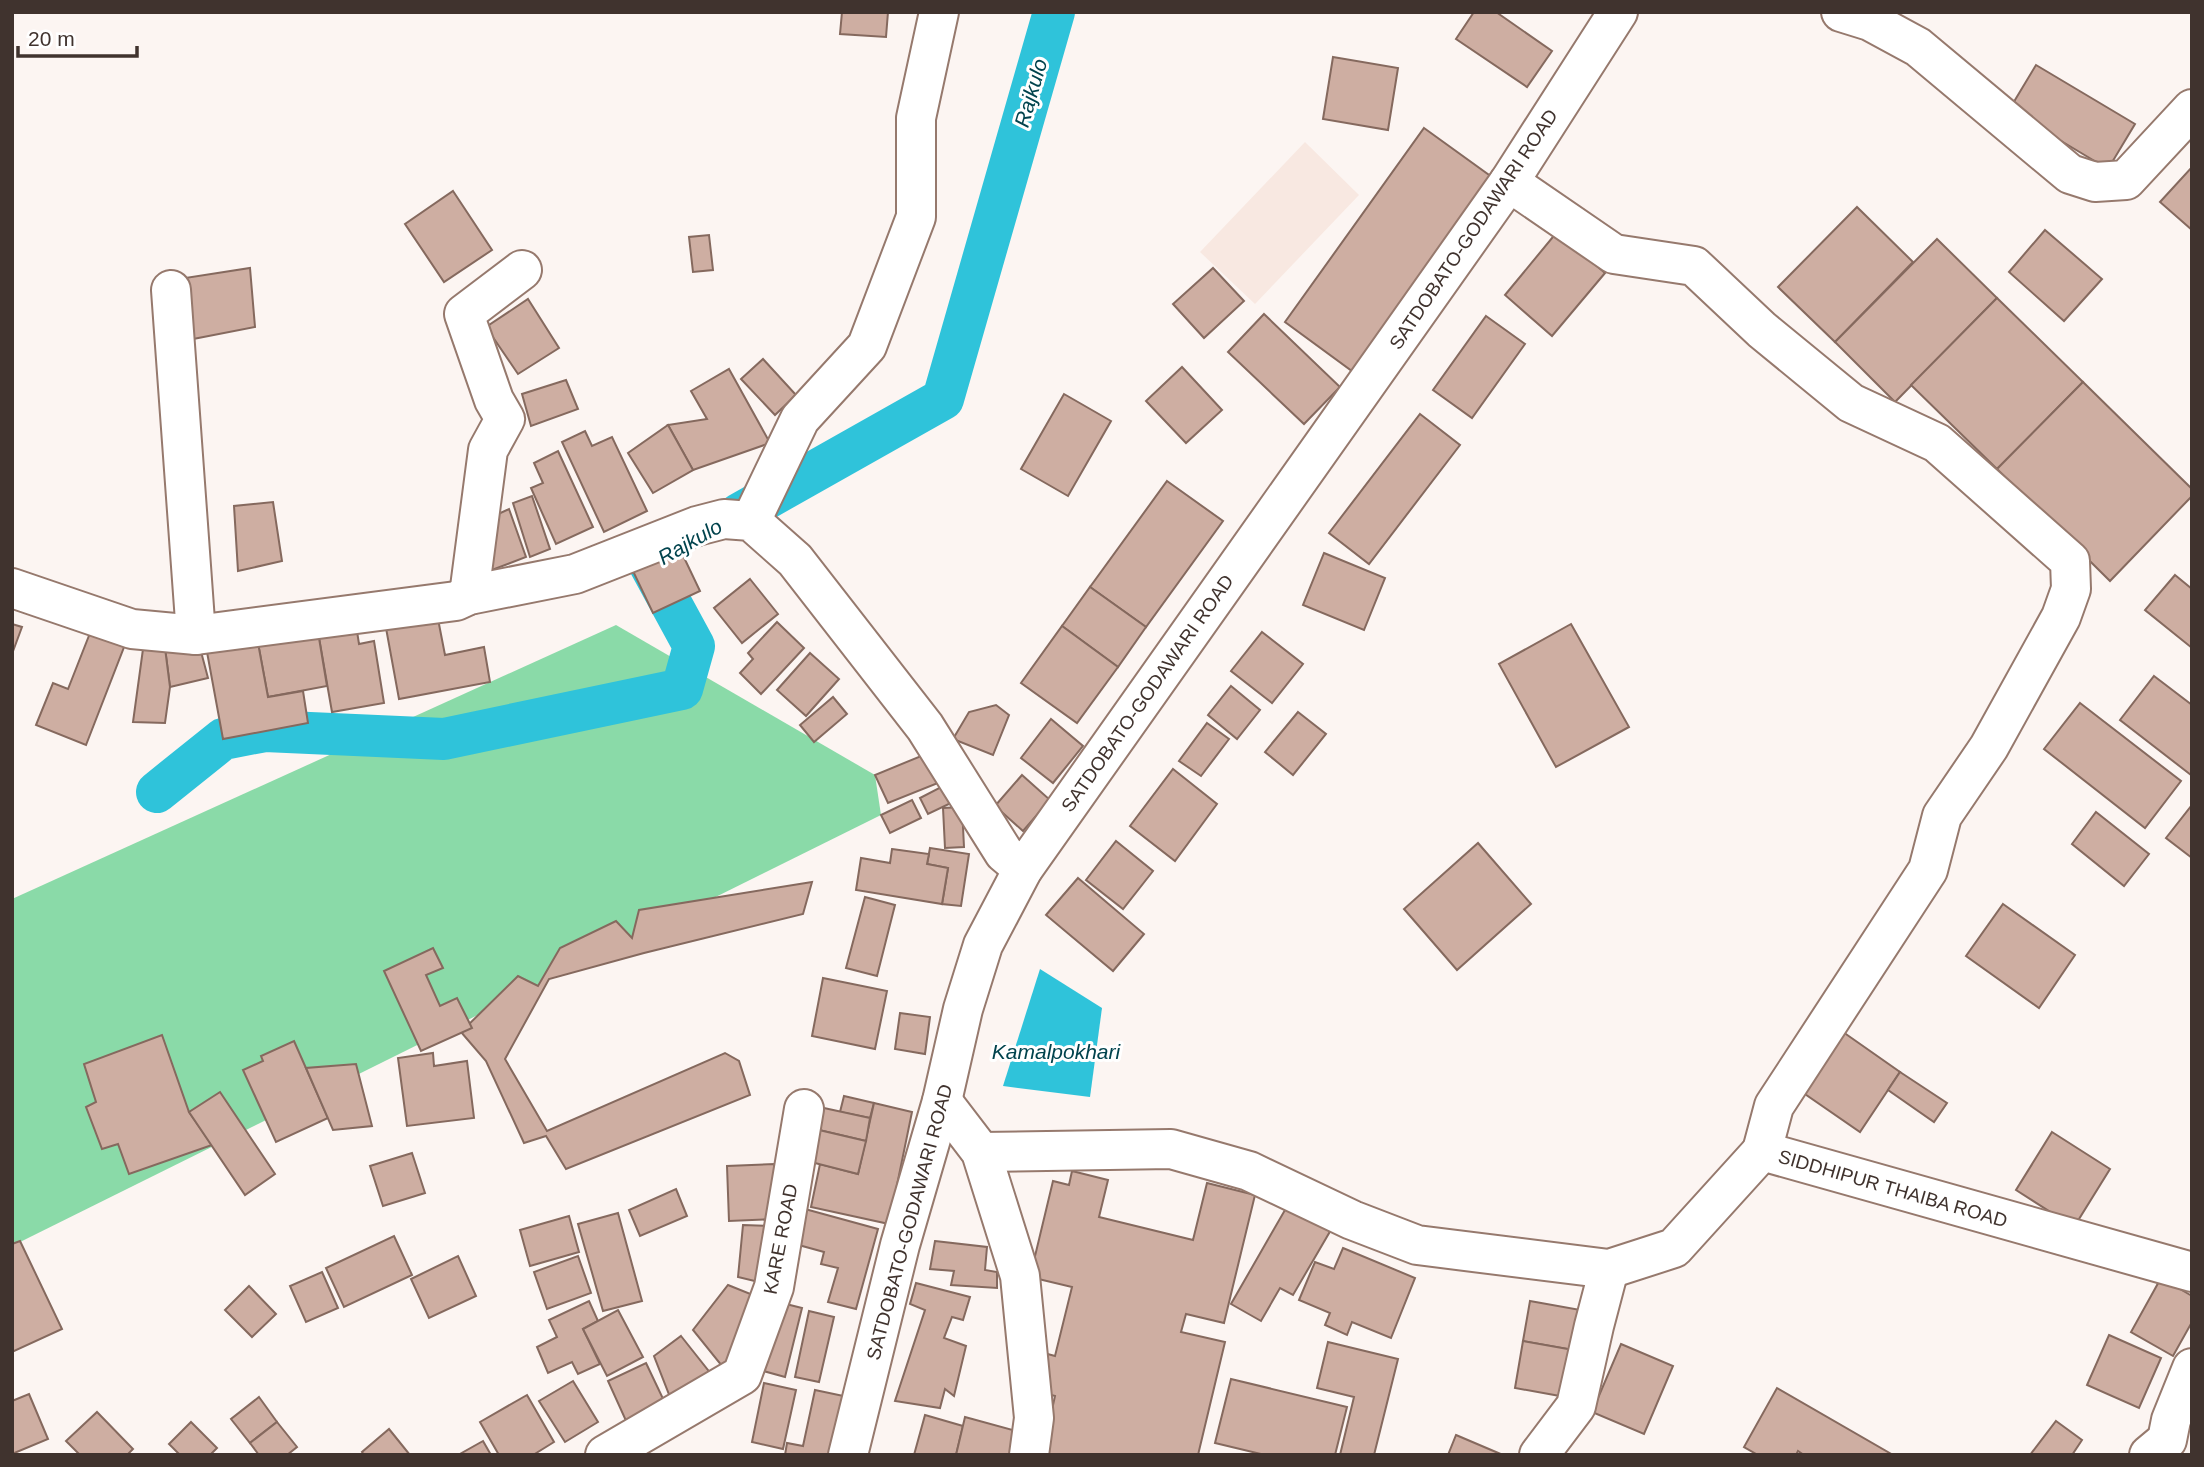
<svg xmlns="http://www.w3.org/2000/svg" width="2204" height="1467" viewBox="0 0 2204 1467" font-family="Arial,sans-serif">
<rect width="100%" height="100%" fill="#fcf5f2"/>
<!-- built -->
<path fill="#f8e8e1" d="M1305,142L1359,195L1255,304L1200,252Z"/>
<!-- green -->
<path fill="#8adaa8" d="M616,625L875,775L881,815L12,1246V899Z"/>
<!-- water -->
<path fill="#2fc3da" d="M1040,969L1102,1008L1090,1097L1003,1086Z"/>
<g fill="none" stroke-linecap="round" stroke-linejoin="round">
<!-- canal -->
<g stroke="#2fc3da" stroke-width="42">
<path d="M739,514L943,399L1054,12"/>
<path d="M157,792L223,739L265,731L444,739L682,689L694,646L650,565L659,560"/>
</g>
</g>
<!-- building -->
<g fill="#ceaea2" stroke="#85695e" stroke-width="2">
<path d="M842,12H888L886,37L840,34Z"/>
<path d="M1474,12H1496L1552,51L1527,87L1456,39Z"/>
<path d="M1333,57L1398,68L1388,130L1323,119Z"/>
<path d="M2036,65L2135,124L2108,169L2009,110Z"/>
<path d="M1424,128L1496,180L1356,374L1285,322Z"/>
<path d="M2192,167V230L2160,202Z"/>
<path d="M453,191L492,250L444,282L405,224Z"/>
<path d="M1857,207L1913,262L1835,342L1778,287Z"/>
<path d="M2045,230L2102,279L2064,321L2009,272Z"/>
<path d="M1557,232L1605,273L1552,336L1505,295Z"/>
<path d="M709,235L713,270L693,272L689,237Z"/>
<path d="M1937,239L1997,298L1895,402L1835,342Z"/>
<path d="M250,268L255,327L188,340L185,278Z"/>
<path d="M1213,268L1244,301L1204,338L1173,304Z"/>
<path d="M1997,298L2083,382L1997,469L1911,385Z"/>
<path d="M528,299L559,348L518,374L486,327Z"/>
<path d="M1264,314L1340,387L1304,424L1228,352Z"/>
<path d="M1486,316L1525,344L1472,418L1433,390Z"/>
<path d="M763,359L796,395L775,415L741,379Z"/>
<path d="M1182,367L1222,410L1186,443L1146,401Z"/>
<path d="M729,369L770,443L693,470L668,425L707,419L691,391Z"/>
<path d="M566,380L578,409L531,426L522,394Z"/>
<path d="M2083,382L2192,489V496L2110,581L1997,469Z"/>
<path d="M1064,394L1111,421L1068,496L1021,469Z"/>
<path d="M1420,414L1460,445L1369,564L1329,533Z"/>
<path d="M668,425L693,470L653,493L628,453Z"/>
<path d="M585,431L592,446L612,437L647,511L604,532L562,442Z"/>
<path d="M558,451L593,527L556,544L531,488L543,483L534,463Z"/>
<path d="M1167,481L1223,521L1146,627L1090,587Z"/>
<path d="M532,496L550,549L530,557L513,503Z"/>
<path d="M273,502L282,561L238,571L234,506Z"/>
<path d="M509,509L526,557L484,573L496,515Z"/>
<path d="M679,547L700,591L653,613L632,569Z"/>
<path d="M1324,553L1385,578L1364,630L1303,605Z"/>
<path d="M2175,575L2192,589V648L2145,610Z"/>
<path d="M750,579L778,614L742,643L714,608Z"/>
<path d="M1090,587L1146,627L1118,667L1062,626Z"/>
<path d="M438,619L445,655L484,647L490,682L399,699L386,628Z"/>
<path d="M777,622L804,648L761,694L740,673L753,659L748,653Z"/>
<path d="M12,624L22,627L12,654Z"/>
<path d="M1571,624L1629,727L1556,767L1499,664Z"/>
<path d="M356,625L359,644L374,641L384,703L332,712L318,632Z"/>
<path d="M1062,626L1118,667L1077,723L1021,683Z"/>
<path d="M92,628L126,642L86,745L36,725L53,683L68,689Z"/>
<path d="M318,632L327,686L268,697L258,643Z"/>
<path d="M1262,632L1303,664L1272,703L1231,671Z"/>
<path d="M258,643L268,697L303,691L308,723L223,739L207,652Z"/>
<path d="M199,644L208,678L170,687L165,648Z"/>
<path d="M165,648L170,687L165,723L133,722L143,649Z"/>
<path d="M810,653L839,679L806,716L777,690Z"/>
<path d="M2154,676L2192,705L2191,775L2120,720Z"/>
<path d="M1231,686L1260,710L1237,739L1208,715Z"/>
<path d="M833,697L847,714L814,742L800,725Z"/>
<path d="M2080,703L2181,781L2145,828L2044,749Z"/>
<path d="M996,705L1009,715L993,755L953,739L969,712Z"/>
<path d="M1298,712L1326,734L1293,775L1265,752Z"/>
<path d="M1051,719L1083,746L1053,783L1021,758Z"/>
<path d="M1207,723L1229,739L1201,776L1179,761Z"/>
<path d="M926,754L938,783L888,803L875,775Z"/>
<path d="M1173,769L1217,804L1175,861L1130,826Z"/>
<path d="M1022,775L1050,800L1023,831L995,806Z"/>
<path d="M943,786L951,803L928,814L920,798Z"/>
<path d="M912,800L921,818L890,833L881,815Z"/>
<path d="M2192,805V858L2166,838Z"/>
<path d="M962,807L964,847L945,848L943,808Z"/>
<path d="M2096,812L2149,854L2124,886L2072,844Z"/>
<path d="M1116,841L1153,871L1123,909L1086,880Z"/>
<path d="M1478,843L1531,904L1457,970L1404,909Z"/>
<path d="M930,848L969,854L961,906L942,904L948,868L927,864Z"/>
<path d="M892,849L929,854L927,864L948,868L942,904L856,890L861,858L890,863Z"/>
<path d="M1078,878L1144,934L1113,971L1046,915Z"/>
<path d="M812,882L803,914L644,953L549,979L505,1059L547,1131L725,1053L739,1061L750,1095L566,1169L546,1136L524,1143L486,1061L461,1032L518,976L538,986L560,948L616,921L632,938L639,910Z"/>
<path d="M865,897L895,905L877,976L846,968Z"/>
<path d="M2003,904L2075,955L2039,1008L1966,956Z"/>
<path d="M433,948L443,968L426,975L440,1006L457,998L472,1028L421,1051L384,971Z"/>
<path d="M823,978L887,991L875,1049L812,1036Z"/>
<path d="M900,1013L930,1017L925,1054L895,1049Z"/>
<path d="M1843,1032L1900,1072L1860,1132L1802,1092Z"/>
<path d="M162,1035L189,1112L212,1145L129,1174L118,1144L102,1149L86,1107L96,1102L84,1064Z"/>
<path d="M294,1041L328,1118L276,1142L243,1070L263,1061L261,1056Z"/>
<path d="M433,1053L434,1066L467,1061L474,1118L407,1126L398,1058Z"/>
<path d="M356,1064L372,1126L333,1130L306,1068Z"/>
<path d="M1900,1072L1947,1103L1934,1122L1888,1090Z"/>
<path d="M220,1092L275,1174L245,1195L189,1112Z"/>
<path d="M844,1096L874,1103L870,1118L840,1112Z"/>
<path d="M874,1103L912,1112L889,1224L811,1207L820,1164L858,1174Z"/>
<path d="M824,1108L870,1118L866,1141L819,1130Z"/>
<path d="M819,1130L866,1141L858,1174L811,1162Z"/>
<path d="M2052,1132L2110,1169L2074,1227L2016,1190Z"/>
<path d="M412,1153L425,1193L383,1206L370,1166Z"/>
<path d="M774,1164L777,1219L729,1221L727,1166Z"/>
<path d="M1072,1171L1108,1180L1099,1217L1193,1240L1207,1183L1255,1195L1224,1323L1186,1314L1181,1332L1225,1342L1198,1455H1042L1055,1396L1036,1391L1044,1353L1055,1356L1072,1287L1030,1277L1053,1181L1069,1185Z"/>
<path d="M676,1189L687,1216L640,1236L629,1210Z"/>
<path d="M1289,1203L1332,1228L1293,1295L1280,1288L1261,1321L1231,1304Z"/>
<path d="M805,1209L878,1229L856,1309L828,1302L838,1268L821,1264L824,1252L795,1244Z"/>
<path d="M618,1213L642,1301L603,1311L578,1224Z"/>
<path d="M569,1216L579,1252L530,1266L520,1230Z"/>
<path d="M743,1225L776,1226L763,1283L738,1277Z"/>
<path d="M394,1236L412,1275L344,1307L326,1268Z"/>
<path d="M20,1241L62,1329L12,1352V1244Z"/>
<path d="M935,1241L987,1247L985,1270L997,1272V1288L951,1285L954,1271L930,1269Z"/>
<path d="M1343,1248L1415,1278L1391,1338L1352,1322L1347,1335L1325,1325L1330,1313L1299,1300L1315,1262L1334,1269Z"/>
<path d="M458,1256L476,1296L429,1318L411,1279Z"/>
<path d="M578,1256L591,1293L547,1309L534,1272Z"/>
<path d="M322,1272L338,1308L306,1322L290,1286Z"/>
<path d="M2161,1278L2192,1296V1322L2173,1356L2131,1332Z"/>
<path d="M916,1283L970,1297L963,1320L952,1317L944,1338L966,1346L954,1396L945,1389L940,1408L895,1401L925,1310L910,1304Z"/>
<path d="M728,1285L758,1297L739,1349L722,1366L693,1330Z"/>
<path d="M249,1286L276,1314L252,1337L225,1310Z"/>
<path d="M589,1301L598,1321L583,1329L600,1364L578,1374L572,1362L548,1373L537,1347L557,1337L549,1320Z"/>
<path d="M774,1301L802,1308L785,1377L756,1369Z"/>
<path d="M1530,1301L1586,1311L1579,1351L1523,1341Z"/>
<path d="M618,1310L643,1357L607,1376L583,1329Z"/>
<path d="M809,1311L834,1317L819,1382L795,1377Z"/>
<path d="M2109,1335L2161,1358L2139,1408L2087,1385Z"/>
<path d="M681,1336L715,1379L672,1402L654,1356Z"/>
<path d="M1523,1341L1579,1351L1571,1398L1515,1388Z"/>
<path d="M1328,1342L1398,1359L1374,1455H1340L1354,1397L1317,1388Z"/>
<path d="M1621,1344L1673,1366L1644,1434L1592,1412Z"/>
<path d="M646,1363L666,1405L627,1423L608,1381Z"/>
<path d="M1231,1379L1347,1407L1335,1455H1265L1215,1443Z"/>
<path d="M573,1381L598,1422L565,1442L539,1401Z"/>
<path d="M764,1383L796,1390L783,1449L752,1442Z"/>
<path d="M1777,1388L1893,1455H1804L1798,1451L1796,1455H1758L1744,1447Z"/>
<path d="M815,1390L853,1398L841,1455H785L787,1443L803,1446Z"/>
<path d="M29,1394L48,1439L12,1454V1401Z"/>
<path d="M527,1395L554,1442L533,1455H499L480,1422Z"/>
<path d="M259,1397L277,1422L250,1443L231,1419Z"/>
<path d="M97,1412L133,1449L127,1455H80L66,1441Z"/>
<path d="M925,1415L963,1426L956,1455H914Z"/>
<path d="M965,1417L1027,1434L1022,1455H956Z"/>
<path d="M2056,1421L2082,1440L2072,1455H2030Z"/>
<path d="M191,1422L217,1448L210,1455H180L169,1444Z"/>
<path d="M277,1422L297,1447L287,1455H259L250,1443Z"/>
<path d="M389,1429L410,1455H364L362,1452Z"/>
<path d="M1456,1435L1503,1455H1448Z"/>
<path d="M483,1441L491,1455H461L460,1454Z"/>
</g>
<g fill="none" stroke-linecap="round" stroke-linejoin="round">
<defs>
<g id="minor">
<path d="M1841,12L1870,21L1918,47L2070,174L2095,182L2126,180L2192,109"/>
<path d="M1509,182L1614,254L1694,266L1762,330L1851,403L1937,443L2070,561L2071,589L2061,617L1989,747L1942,816L1928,870L1774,1106L1762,1151"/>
<path d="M171,290L196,635"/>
<path d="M751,521L800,419L867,346L916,217V118L939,12"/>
<path d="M12,588L132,629L196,635L456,601L469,595L575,574L697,526L724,519L751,521L795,560L925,727L1004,853L1023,869"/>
<path d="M469,595L488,450L505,419L494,400L464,314L522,270"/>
<path d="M942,1101L981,1152L1020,1276L1034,1418L1029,1455"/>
<path d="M981,1152L1171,1149L1249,1171L1352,1220L1417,1245L1609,1269L1674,1248L1762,1151L2192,1272"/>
<path d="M605,1455L742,1375L774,1287L804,1109"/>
<path d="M848,1455L900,1245L942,1101L963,1009L983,945L1023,869L1509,182L1618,12"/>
<path d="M1539,1455L1576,1406L1594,1326L1609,1269"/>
<path d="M2149,1455L2167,1440L2171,1420L2192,1368"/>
</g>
</defs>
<!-- minor casing -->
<use href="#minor" stroke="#96796d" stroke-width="42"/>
<!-- minor -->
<use href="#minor" stroke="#fff" stroke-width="38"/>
</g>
<g text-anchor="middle" stroke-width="6" stroke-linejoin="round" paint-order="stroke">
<!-- street labels -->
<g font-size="19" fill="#40332e" stroke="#fff">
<text transform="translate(1473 229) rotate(-56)" y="7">SATDOBATO-GODAWARI ROAD</text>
<text transform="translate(1147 693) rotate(-55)" y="7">SATDOBATO-GODAWARI ROAD</text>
<text transform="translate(1893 1188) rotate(16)" y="7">SIDDHIPUR THAIBA ROAD</text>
<text transform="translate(909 1222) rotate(-75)" y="7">SATDOBATO-GODAWARI ROAD</text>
<text transform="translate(780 1239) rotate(-79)" y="7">KARE ROAD</text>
</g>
<!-- water labels -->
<g font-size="21" font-style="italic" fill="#01434d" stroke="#fff">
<text transform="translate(1031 93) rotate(-74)" y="7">Rajkulo</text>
<text transform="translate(690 542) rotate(-30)" y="7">Rajkulo</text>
<text x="1056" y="1059">Kamalpokhari</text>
</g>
</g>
<!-- border -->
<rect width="2204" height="1467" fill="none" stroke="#40332e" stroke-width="28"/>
<!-- scale -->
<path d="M18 46v10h119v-10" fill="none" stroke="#40332e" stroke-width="3.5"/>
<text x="28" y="46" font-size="21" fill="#40332e" stroke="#ffffff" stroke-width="5" paint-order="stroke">20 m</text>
</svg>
